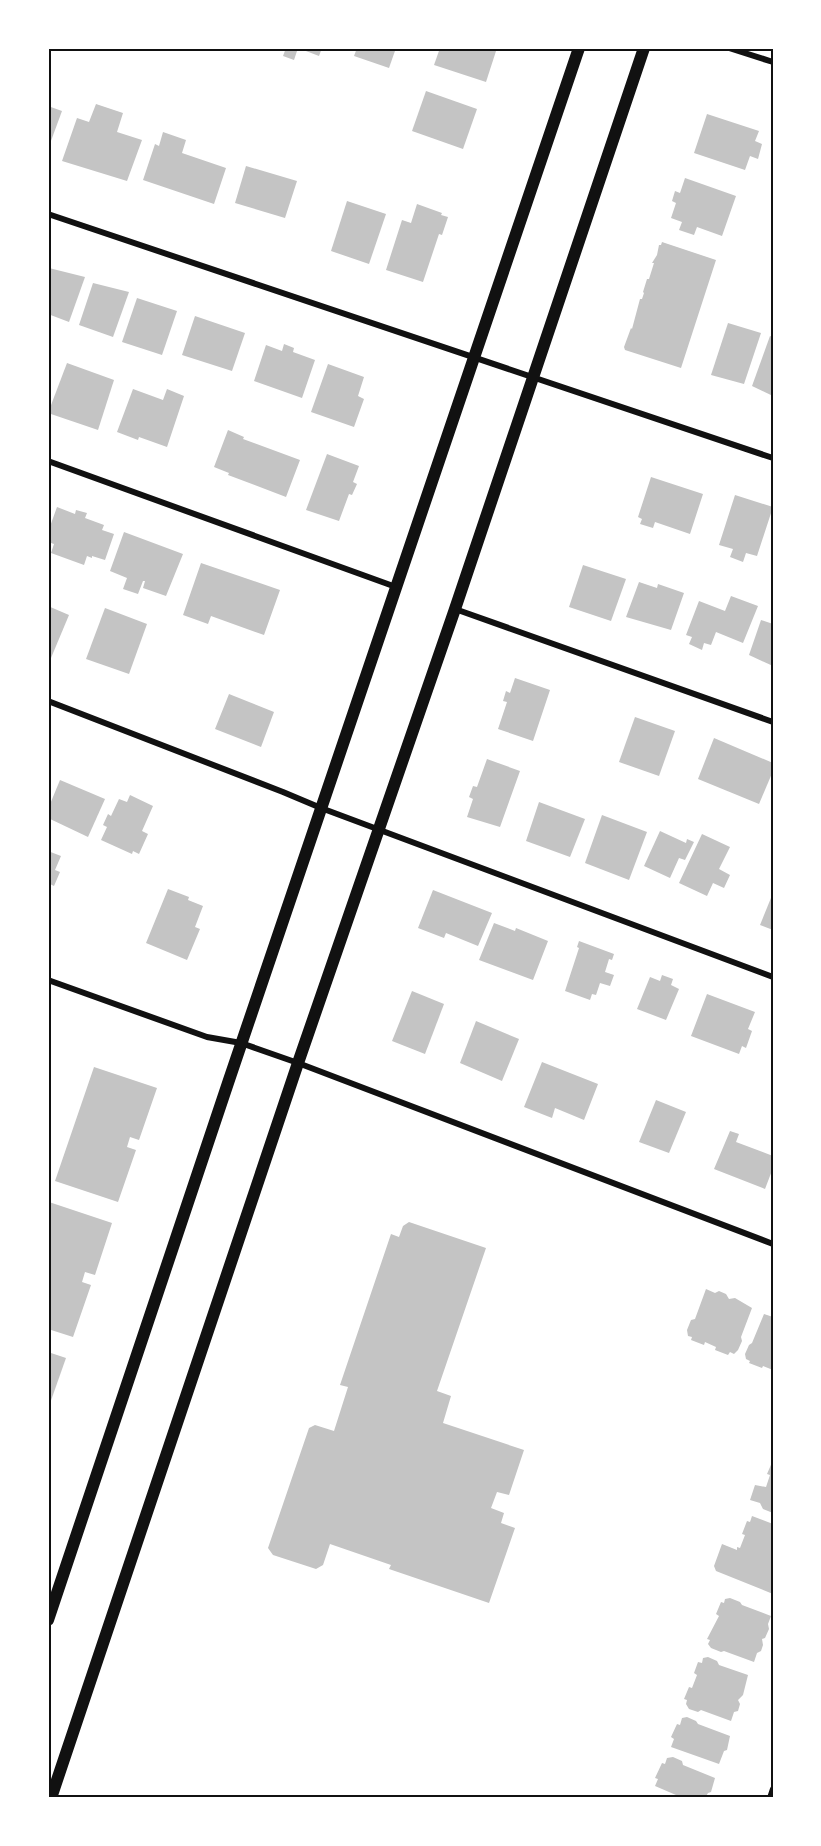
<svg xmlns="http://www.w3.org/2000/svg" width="821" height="1846" viewBox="0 0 821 1846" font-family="'Varela Round',sans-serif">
<rect width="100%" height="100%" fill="#fff"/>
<!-- building -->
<g fill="#c4c4c4">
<path d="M286,48H322L319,56L298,48L294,60L283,56Z"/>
<path d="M357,48H396L389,68L354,56Z"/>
<path d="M440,48H497L486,82L434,65Z"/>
<path d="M426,91L477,109L463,149L412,131Z"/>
<path d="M96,104L123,113L117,132L142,140L127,181L62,161L77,118L89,122Z"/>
<path d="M48,106L62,111L48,149Z"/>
<path d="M707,114L759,131L755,141L762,144L758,159L750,156L745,170L694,153Z"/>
<path d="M163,132L186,140L182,153L226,168L214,204L143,180L155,144L159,146Z"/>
<path d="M246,166L297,181L285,218L235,203Z"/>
<path d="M685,178L736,196L722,236L697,227L694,235L679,230L682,222L671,218L676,203L672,201L675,191L680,193Z"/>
<path d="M347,201L386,214L369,264L331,251Z"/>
<path d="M417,204L442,213L441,215L448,217L442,235L439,234L423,282L386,270L402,220L411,223Z"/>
<path d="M662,242L716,260L681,368L625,350L624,347L631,328L632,329L640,299H642L644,293L643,292L647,279H649L654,263H652L657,255L659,245H661Z"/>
<path d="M49,268L85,277L69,322L48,314Z"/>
<path d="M93,283L129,292L113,337L79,325Z"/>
<path d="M137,298L177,311L162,355L122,342Z"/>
<path d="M195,316L245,333L232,371L182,355Z"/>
<path d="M728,323L761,333L744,384L711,375Z"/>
<path d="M770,336L773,337V396L752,386Z"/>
<path d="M284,344L294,348L293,352L315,360L302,398L254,381L266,345L282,351Z"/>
<path d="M67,363L114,380L98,430L48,413Z"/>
<path d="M328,364L364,377L358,396L364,399L354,427L311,412Z"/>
<path d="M133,389L163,400L167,389L184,396L167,447L139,437L138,440L117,432Z"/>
<path d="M228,430L244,437L243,439L300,460L286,497L228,475L229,473L214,467Z"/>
<path d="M327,454L359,466L353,482L357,484L352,495L349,494L339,521L306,510Z"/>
<path d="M651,477L703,494L690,534L655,522L653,528L640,524L642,519L638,517Z"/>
<path d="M735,495L773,507L757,556L746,553L743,562L730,557L733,549L719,545Z"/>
<path d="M57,507L75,514L76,510L87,513L85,518L104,525L102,530L114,534L105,560L92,556V558L87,556L84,565L51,553L54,544L48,542V532Z"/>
<path d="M124,532L183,554L166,596L143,588L145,581H143L138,594L123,589L127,578L110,571Z"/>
<path d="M201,563L280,590L264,635L211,616L208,624L183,615Z"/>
<path d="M583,565L626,579L611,621L569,607Z"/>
<path d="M639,582L657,588L658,584L684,593L671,630L626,617Z"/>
<path d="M731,596L758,606L743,643L716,632L711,645L704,643L702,650L689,644L692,637L686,635L699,601L725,611Z"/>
<path d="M48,606L69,615L51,658L48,656Z"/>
<path d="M105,608L147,624L129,674L86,659Z"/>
<path d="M761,620L773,624V666L749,655Z"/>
<path d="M515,678L550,690L533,741L498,729L507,702L503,701L506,691L510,693Z"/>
<path d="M229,694L274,712L261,747L215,729Z"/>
<path d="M635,717L675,731L659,776L619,762Z"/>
<path d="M714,738L773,763V771L759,804L698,779Z"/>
<path d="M487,759L520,771L500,827L467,817L473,799L469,797L473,786L477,787Z"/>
<path d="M60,780L105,799L88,837L48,818V809Z"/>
<path d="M130,795L153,806L142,831L148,834L139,854L133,851L132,854L101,840L107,827L103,825L108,814L111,816L119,799L127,802Z"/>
<path d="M539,802L585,819L570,857L526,841Z"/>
<path d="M602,815L647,832L629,880L585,863Z"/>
<path d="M660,831L686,843L687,839L694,842L685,860L679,858L670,878L644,866Z"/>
<path d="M702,834L730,847L719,869L730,875L724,888L713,883L707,896L679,883Z"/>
<path d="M48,851L61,856L55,870L60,872L54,886L48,883Z"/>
<path d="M168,889L189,897L188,900L203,906L195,927L200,929L187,960L146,943Z"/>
<path d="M433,890L492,913L478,946L446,933L444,938L418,928Z"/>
<path d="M773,893V930L760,925Z"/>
<path d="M494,923L515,931L516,928L548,941L533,980L479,960Z"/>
<path d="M579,941L614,954L612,960L609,959L605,972L614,975L610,986L600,983L596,995L592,994L590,1000L565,991L579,948L577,947Z"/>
<path d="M662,975L673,979L671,985L679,989L666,1020L637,1009L650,977L660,981Z"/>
<path d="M412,991L444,1004L425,1054L392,1041Z"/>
<path d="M707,994L755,1012L748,1029L752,1031L746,1048L742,1046L739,1054L691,1036Z"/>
<path d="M476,1021L519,1039L502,1081L460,1063Z"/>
<path d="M542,1062L598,1084L584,1120L555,1108L552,1118L524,1107Z"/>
<path d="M94,1067L157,1088L139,1140L130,1137L127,1147L136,1150L118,1202L55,1181Z"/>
<path d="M656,1100L686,1112L669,1153L639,1142Z"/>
<path d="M730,1131L739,1134L736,1142L773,1156V1168L765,1189L714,1169Z"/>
<path d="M49,1202L112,1223L95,1275L85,1272L82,1282L91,1285L73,1337L48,1329Z"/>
<path d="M409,1222L486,1248L437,1391L451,1396L443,1423L524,1450L509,1495L497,1492L491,1508L504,1513L501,1523L515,1528L489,1603L389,1569L391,1565L330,1544L323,1565L316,1569L273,1555L268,1548L309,1428L315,1425L334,1431L348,1387L340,1385L391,1234L399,1237L403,1226Z"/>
<path d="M706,1289L715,1293L719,1291L726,1294L729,1299L735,1298L752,1308L741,1337L742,1341L738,1350L734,1354L730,1352L728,1355L715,1350L716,1347L705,1342L704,1345L691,1340L692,1337L688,1336L687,1330L691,1320L695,1319Z"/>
<path d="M764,1314L773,1317V1370L763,1366L762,1368L749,1363L750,1361L746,1359L745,1354L749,1345L752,1343Z"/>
<path d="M48,1352L66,1358L48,1409Z"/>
<path d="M773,1460V1513L763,1509L760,1503L750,1500L755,1485L766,1487L770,1475L767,1474Z"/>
<path d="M752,1516L773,1524V1594L716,1571L714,1566L722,1544L737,1550V1547L740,1548L745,1535L742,1534L747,1521L750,1522Z"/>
<path d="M730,1598L740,1602L742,1605L771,1616L768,1624L769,1629L765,1638L762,1639L763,1645L761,1651L757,1653L754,1662L724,1651L721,1652L711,1648L708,1644L710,1640L707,1639L719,1616L716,1614L721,1602L724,1603L725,1599Z"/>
<path d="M708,1657L717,1661L719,1665L748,1675L743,1695L738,1700L740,1704L738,1711L734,1712L731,1721L701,1710L698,1712L689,1709L686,1704L687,1700L684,1699L689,1687L692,1688L697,1675L694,1673L698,1662L702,1663L703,1658Z"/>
<path d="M687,1717L696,1721L698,1724L730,1736L727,1750L724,1751L719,1764L671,1747L674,1739L671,1737L677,1724L680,1725L682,1718Z"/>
<path d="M673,1757L682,1761L683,1765L715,1778L711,1792L708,1793L705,1798H683L655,1786L658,1779L655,1778L662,1763L665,1764L667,1758Z"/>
</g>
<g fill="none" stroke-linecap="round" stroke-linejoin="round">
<!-- minor -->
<g stroke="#111" stroke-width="6">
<path d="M729,48L773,62"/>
<path d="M48,214L773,458"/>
<path d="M48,461L396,587"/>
<path d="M455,609L773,722"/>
<path d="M48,701L283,792L321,808L773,977"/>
<path d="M48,980L207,1037L241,1043L298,1063L773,1244"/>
<path d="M770,1798L773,1789"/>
</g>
<!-- secondary -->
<g stroke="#111" stroke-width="12">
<path d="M48,1620L229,1080L579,48"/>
<path d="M51,1798L298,1063L455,609L644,48"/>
</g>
</g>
<!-- border -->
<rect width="821" height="1846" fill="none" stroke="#ffffff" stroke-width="99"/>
<rect x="50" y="50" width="722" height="1746" fill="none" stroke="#111" stroke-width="2"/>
</svg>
